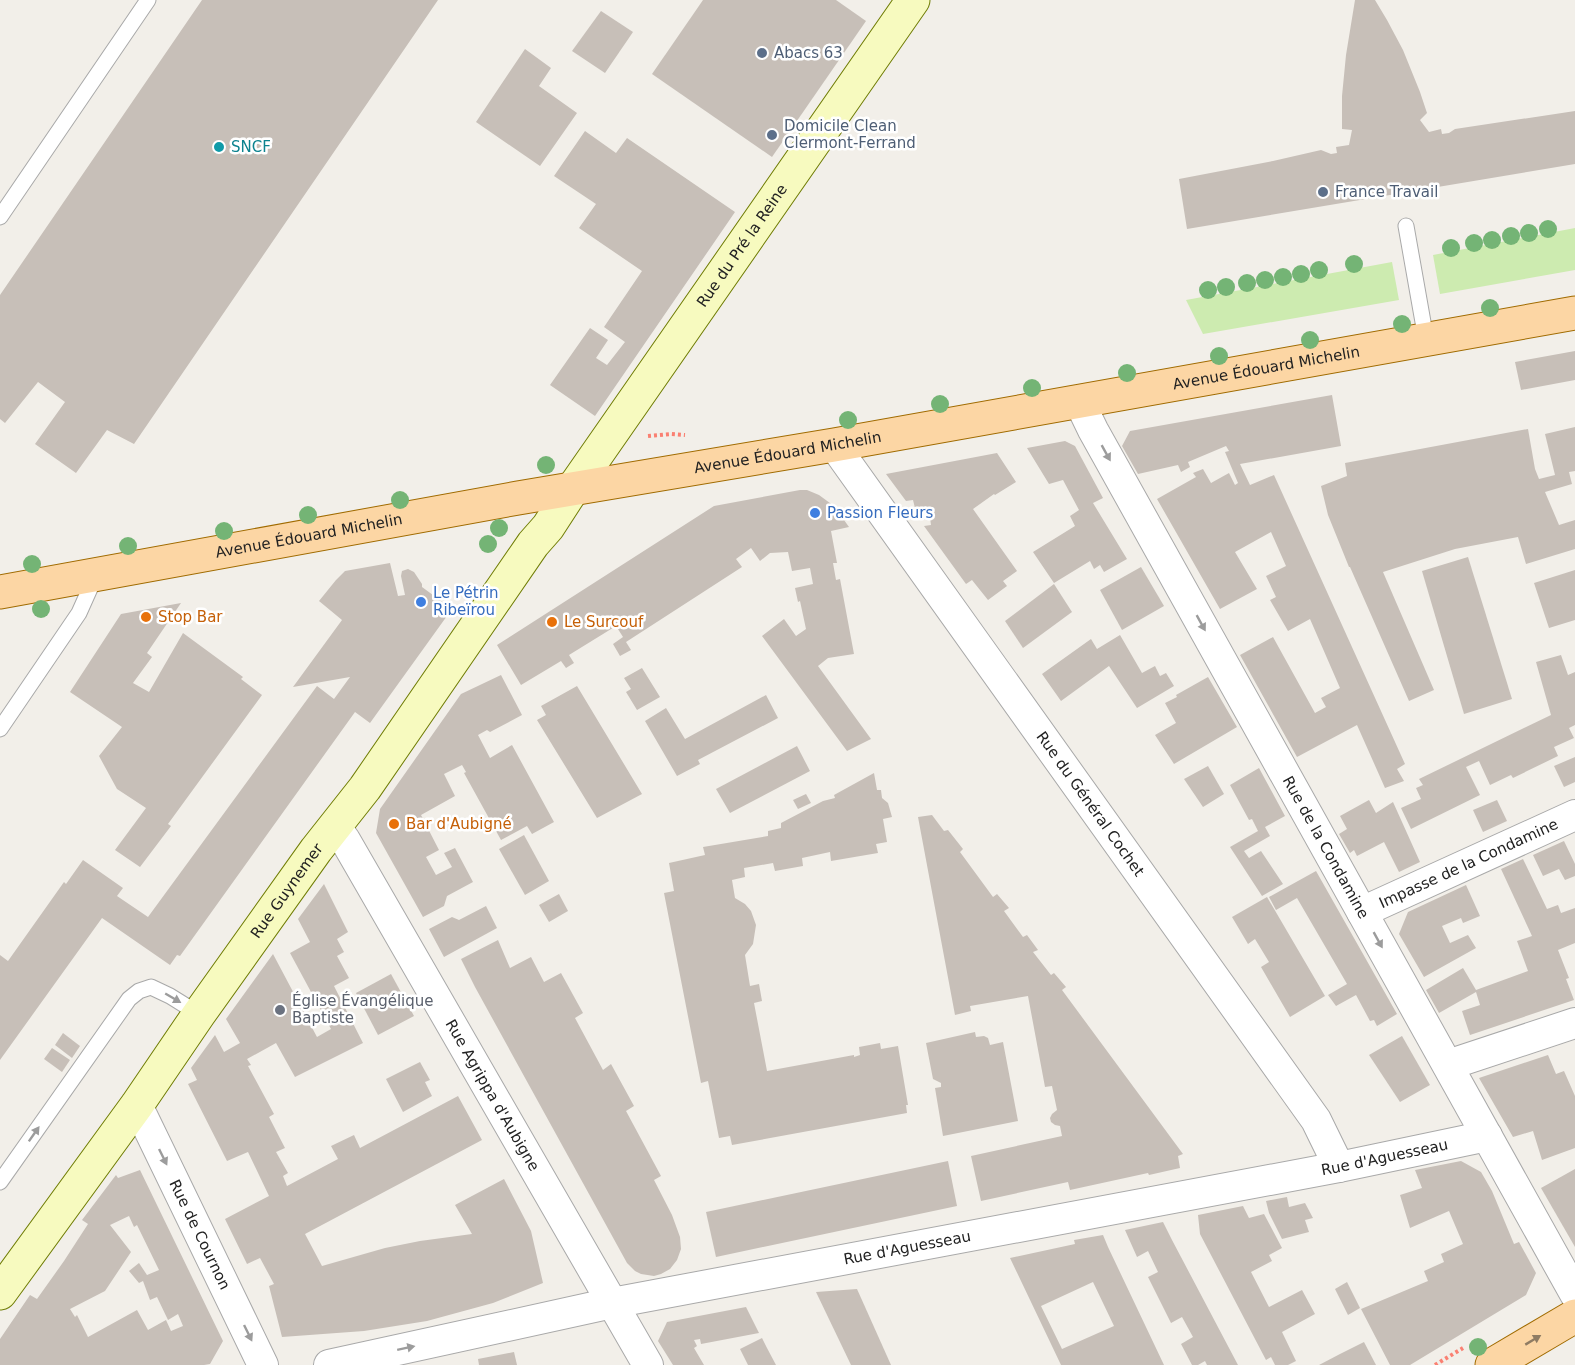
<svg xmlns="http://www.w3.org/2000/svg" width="1575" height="1365" viewBox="0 0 1575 1365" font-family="'DejaVu Sans',sans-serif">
<rect width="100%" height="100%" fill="#f2efe9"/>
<!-- grass -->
<g fill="#cdebb0">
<path d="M1575,228V270L1440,294L1433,255Z"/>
<path d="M1392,262L1399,300L1203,334L1186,300Z"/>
</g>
<!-- building -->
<g fill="#c7bfb8" fill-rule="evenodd">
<path d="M202,0H438L134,444L107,430L76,473L35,444L65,402L38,382L5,423L0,419V295Z"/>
<path d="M703,0H836L866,21L772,157L652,74Z"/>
<path d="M1355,0H1375L1387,20L1403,50L1420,92L1427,113L1420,120L1429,132L1441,129L1442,134L1449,133L1455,129L1575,111V164L1187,229L1179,179L1273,161L1321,150L1331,154L1337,153L1336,147L1349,145L1352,130L1342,129V96L1346,55Z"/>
<path d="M601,11L633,32L605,73L572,51Z"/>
<path d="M525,49L551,68L539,86L577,113L540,166L476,122Z"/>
<path d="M585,131L616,153L627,138L735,212L595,416L550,385L590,328L608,340L596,358L607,365L625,342L604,327L642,271L579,228L596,204L554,176Z"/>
<path d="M1575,351V380L1521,390L1515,362Z"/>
<path d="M1332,395L1341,446L1240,464L1250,485L1274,475L1405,764L1397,769L1404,781L1385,788L1357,725L1297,757L1240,655L1273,637L1315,713L1326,707L1321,698L1340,688L1310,619L1288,631L1270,600L1276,597L1266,576L1286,566L1271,532L1235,552L1257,589L1220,609L1157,499L1196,477L1193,473L1203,469L1211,483L1229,473L1235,485L1238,483L1225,452L1229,451L1226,446L1188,462L1190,467L1181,472L1178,465L1138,474L1122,446L1130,431Z"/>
<path d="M1575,427V471L1569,472L1572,484L1545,492L1559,525L1575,520V549L1526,564L1518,537L1455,549L1383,572L1434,690L1409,701L1350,567H1349L1328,515L1321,486L1347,476L1345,463L1528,429L1535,469L1539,479L1555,475L1545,434Z"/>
<path d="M1065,441L1075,446L1103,498L1093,503L1127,559L1104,572L1100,565L1094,569L1090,561L1054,583L1033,552L1075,526L1070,516L1079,510L1063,480L1049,484L1027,448Z"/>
<path d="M997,453L1016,482L995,495L994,494L973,509L1017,571L1003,581L1007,586L988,600L972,580L966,584L924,526L931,525L929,510L916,512L913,500L906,501L886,474Z"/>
<path d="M800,490H807L819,495L834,506L849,527L831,531L837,563H833L836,580L840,579L854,654L828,658L818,666L871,739L847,751L762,636L784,619L796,636L806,629L800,601L798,602L795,588L813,584L810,568L792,571L788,552L770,553L760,561L751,548L736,559L742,567L626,642L631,650L620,656L613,644L623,637L616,626L569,655L574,663L566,668L561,661L521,685L497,645L714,506Z"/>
<path d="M1468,557L1512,699L1464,714L1422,571Z"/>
<path d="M390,563L398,596L405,595L401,576L402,571L408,569L414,572L422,584V587L452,609L370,723L355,712L180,956L177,955L170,965L102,918L0,1060V955L8,961L64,882L66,884L83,860L123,888L117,896L148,917L317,686L334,699L350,677L293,687L342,620L319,601L336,580L345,571Z"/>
<path d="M1141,567L1164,606L1122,630L1100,590Z"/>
<path d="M1575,570V620L1549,628L1534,583Z"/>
<path d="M1054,584L1072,612L1023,648L1005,621Z"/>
<path d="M181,603L147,653L152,657L133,683L149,692L183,633L243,677L241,679L262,695L168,824L171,826L140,867L115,850L146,808L117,789L99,756L122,727L70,692L121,614Z"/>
<path d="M1120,635L1142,673L1155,666L1160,676L1166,673L1174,686L1137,708L1109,666L1061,701L1042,674L1091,639L1097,649Z"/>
<path d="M1561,655L1568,675L1575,672V725L1569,728L1574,738L1554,747L1558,756L1513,778L1511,775L1490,785L1479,761L1466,767L1480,795L1411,829L1401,808L1421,799L1416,788L1423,785L1419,779L1551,715L1536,662Z"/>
<path d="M642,668L660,697L637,710L626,692L631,689L624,678Z"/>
<path d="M501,675L522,715L490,732L487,730L478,735L490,758L512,745L554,822L532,834L527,826L501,840L464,773L466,772L462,765L444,774L455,796L421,815L439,850L426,857L436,875L452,867L444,853L455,848L473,882L447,896L444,906L423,917L376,833L380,809L461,694Z"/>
<path d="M1208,677L1237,727L1174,764L1155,735L1176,723L1165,703L1177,697L1176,695Z"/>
<path d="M577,686L642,794L597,818L537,720L546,715L541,706Z"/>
<path d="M766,695L778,718L698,760L700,764L677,776L645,721L666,708L685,739Z"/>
<path d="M797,746L810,771L730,813L716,789Z"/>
<path d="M1575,757V782L1564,787L1554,766Z"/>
<path d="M1208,766L1224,794L1203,807L1184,779Z"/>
<path d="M1259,768L1285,816L1265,827L1270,836L1244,851L1249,858L1261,851L1283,884L1262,896L1230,847L1258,831L1252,819L1249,820L1230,785Z"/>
<path d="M874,773L877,790H881L882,798L888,803L892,817L883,819L887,842L876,844L878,853L831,861L830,852L802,858L803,866L775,871L773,863L744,868L745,877L732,880L735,898L745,904L751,911L756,925L753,944L745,955L750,986L759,984L762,1001L754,1003L767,1071L854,1055V1057L860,1055L859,1047L880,1043L881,1049L898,1046L908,1105H906L907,1113L732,1145L730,1136L719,1138L708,1081L701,1083L664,893L674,891L669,863L705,855L703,847L768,836V831L781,828V823L823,801L835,798L834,795Z"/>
<path d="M806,794L811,803L798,809L793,800Z"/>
<path d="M1369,800L1376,813L1393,802L1420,862L1399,872L1384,842L1357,856L1354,850L1350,853L1339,834L1347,829L1340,816Z"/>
<path d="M1497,800L1507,821L1483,832L1473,810Z"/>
<path d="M932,815L944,831L948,830L963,849L960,852L993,897L997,894L1009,908L1004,911L1023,937L1027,935L1038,950L1033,952L1051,975L1054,973L1066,987L1062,990L1183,1154L1178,1156L1180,1168L1149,1175L1148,1173L1070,1190L1068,1182L981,1201L971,1156L1062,1136L1060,1126L1055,1125L1051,1122L1050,1118L1052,1114L1057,1110L1052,1086L1045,1087L1028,996L970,1006L971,1011L955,1015L918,817Z"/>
<path d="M524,835L549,881L525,895L499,849Z"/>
<path d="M1564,841L1575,864V876L1565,880L1559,869L1543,876L1533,855Z"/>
<path d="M1523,859L1547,909L1558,905L1561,913L1575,908V943L1558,950L1569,978L1566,979L1574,1000L1470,1035L1462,1011L1480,1005L1476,992L1439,1013L1426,990L1463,968L1476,990L1528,971L1517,941L1532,936L1501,869Z"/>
<path d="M1316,871L1397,1014L1377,1026L1374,1020L1370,1021L1356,995L1336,1006L1328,995L1347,984L1297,898L1276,910L1269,897Z"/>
<path d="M324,884L348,932L337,939L344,952L337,956L349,978L334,986L363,1043L295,1077L276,1043L247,1059L251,1065L248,1066L274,1114L269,1117L285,1148L276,1152L288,1173L283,1176L287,1186L338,1159L331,1146L354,1135L360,1148L458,1096L482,1140L305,1234L322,1266L385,1248L420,1241L472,1234L455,1205L504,1179L531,1231L543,1283L493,1303L427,1321L364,1331L282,1337L269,1286L274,1284L260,1258L247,1264L225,1219L269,1196L248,1152L227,1161L188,1084L197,1080L191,1068L215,1035L224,1052L240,1043L226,1019L273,954L317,1037L331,1029L290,953L310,942L298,919Z"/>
<path d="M1466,885L1480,916L1463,923L1461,918L1442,926L1450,943L1468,935L1476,948L1424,977L1399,934L1408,912Z"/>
<path d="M559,894L568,911L549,922L539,905Z"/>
<path d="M1267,897L1325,996L1290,1017L1261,967L1269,962L1255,939L1248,944L1232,917Z"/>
<path d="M486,906L497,928L444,957L429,929L452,917L459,920Z"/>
<path d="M498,940L510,968L531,957L544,982L561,973L583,1013L575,1018L603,1070L611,1064L634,1106L626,1111L661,1176L654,1180L672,1215L680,1237L681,1249L677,1260L670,1269L661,1274L654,1276L641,1274L635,1271L627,1263L475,987L461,959Z"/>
<path d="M391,974L414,1016L378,1035L356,993Z"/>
<path d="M975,1032L976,1037L984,1036L988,1038L990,1045L1003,1042L1018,1121L943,1136L935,1088L941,1087V1083L933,1079L926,1043Z"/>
<path d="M63,1033L80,1046L72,1058L55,1045Z"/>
<path d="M1402,1036L1430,1085L1400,1102L1369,1055Z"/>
<path d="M52,1048L70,1060L62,1072L44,1059Z"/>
<path d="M1548,1055L1556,1074L1564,1071L1575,1096V1148L1542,1160L1533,1131L1513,1137L1479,1078Z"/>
<path d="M420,1062L430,1080L425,1082L432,1096L403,1112L386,1079Z"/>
<path d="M948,1161L957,1206L716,1257L706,1212Z"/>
<path d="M1461,1161L1481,1172L1492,1191L1514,1244L1519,1242L1536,1273L1526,1295L1410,1365H1390L1361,1309L1428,1281L1424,1271L1444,1262L1441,1254L1463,1244L1449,1211L1410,1228L1400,1195L1422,1188L1415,1170Z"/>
<path d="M1575,1169V1247L1541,1188Z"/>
<path d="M140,1170L223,1341L210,1364L204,1365H0V1339L30,1295L37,1299L64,1261L88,1224L82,1220L116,1175L118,1178ZM129,1216L134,1227L137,1225L159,1270L147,1275L139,1263L129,1271L139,1283L143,1281L150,1300L157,1297L168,1320L178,1314L183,1326L171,1331L166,1320L148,1330L137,1310L88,1337L77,1315L75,1317L70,1309L105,1291L131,1252L110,1225Z"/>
<path d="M1287,1197L1289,1207L1305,1203L1313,1218L1305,1220L1309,1232L1282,1239L1269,1213L1266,1201Z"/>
<path d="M1243,1206L1249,1218L1264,1214L1282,1248L1269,1255L1272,1261L1251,1272L1269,1307L1302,1290L1315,1314L1282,1332L1296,1361L1288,1365H1275L1271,1357L1266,1360L1200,1234L1198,1215Z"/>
<path d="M1163,1222L1172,1240L1238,1365H1207L1205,1361L1198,1365H1192L1181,1344L1193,1337L1182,1317L1171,1323L1148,1277L1158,1272L1148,1251L1137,1257L1125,1230Z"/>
<path d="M1103,1235L1108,1247L1164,1365H1061L1010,1258L1075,1244L1074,1240ZM1093,1282L1114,1326L1062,1349L1041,1306Z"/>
<path d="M1347,1282L1360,1308L1348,1315L1335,1289Z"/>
<path d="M857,1289L891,1365H851L816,1292Z"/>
<path d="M746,1307L759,1333L701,1344L700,1339L694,1340L697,1346L694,1348L704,1365H673L658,1341L667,1322Z"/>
<path d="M762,1338L767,1348L776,1365H748L740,1349Z"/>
<path d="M1364,1342L1376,1365H1319L1340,1354Z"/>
<path d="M514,1352L517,1365H479L478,1359Z"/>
</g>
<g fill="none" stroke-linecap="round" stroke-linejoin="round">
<defs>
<g id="lane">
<path d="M0,217L148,0"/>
<path d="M1406,226L1426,339"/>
<path d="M0,729L79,613L96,575"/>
<path d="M0,1182L129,999L139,991L151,987L170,996L199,1014"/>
</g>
<g id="street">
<path id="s1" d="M1079,401L1093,430L1575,1294"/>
<path id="s2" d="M834,445L1316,1120L1339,1167"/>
<path id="s3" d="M335,826L345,840L648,1365"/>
<path id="s4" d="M1362,912L1575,815"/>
<path d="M1448,1065L1575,1023"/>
<path id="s5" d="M137,1105L263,1365"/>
<path id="s6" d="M329,1365L612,1303L1339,1167L1487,1136"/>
</g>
<g id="secondary">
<path id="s7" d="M0,1293L137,1105L199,1014L316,850L365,788L533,544L548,527L572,490L913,0"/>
</g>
<g id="primary">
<path id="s8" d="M0,592L518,498L834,445L1575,313"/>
<path d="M1492,1365L1575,1316"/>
</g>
</defs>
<!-- lane casing -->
<use href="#lane" stroke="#a9a9a9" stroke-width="17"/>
<!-- street casing -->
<use href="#street" stroke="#a9a9a9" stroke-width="32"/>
<!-- secondary casing -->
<use href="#secondary" stroke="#707d05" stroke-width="35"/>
<!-- primary casing -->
<use href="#primary" stroke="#a06b00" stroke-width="35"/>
<!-- path -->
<g stroke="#fa8072" stroke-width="4" stroke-dasharray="3 3" stroke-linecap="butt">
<path d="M648,436L671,434L685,435"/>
<path d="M1435,1365L1463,1348"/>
</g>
<!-- lane -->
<use href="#lane" stroke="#fff" stroke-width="15"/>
<!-- street -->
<use href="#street" stroke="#fff" stroke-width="30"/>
<!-- secondary -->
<use href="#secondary" stroke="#f7fabf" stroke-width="33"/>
<!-- primary -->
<use href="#primary" stroke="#fcd6a4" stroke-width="33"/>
</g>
<!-- trees -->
<g fill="#74b475">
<circle cx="1548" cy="229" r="9"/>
<circle cx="1529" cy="233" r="9"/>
<circle cx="1511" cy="236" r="9"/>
<circle cx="1492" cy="240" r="9"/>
<circle cx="1474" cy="243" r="9"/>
<circle cx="1451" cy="248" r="9"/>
<circle cx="1354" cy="264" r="9"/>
<circle cx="1319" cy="270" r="9"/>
<circle cx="1301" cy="274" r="9"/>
<circle cx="1283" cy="277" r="9"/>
<circle cx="1265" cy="280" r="9"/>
<circle cx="1247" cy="283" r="9"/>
<circle cx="1226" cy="287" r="9"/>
<circle cx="1208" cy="290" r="9"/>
<circle cx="1490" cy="308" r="9"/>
<circle cx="1402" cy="324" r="9"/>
<circle cx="1310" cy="340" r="9"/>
<circle cx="1219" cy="356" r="9"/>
<circle cx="1127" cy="373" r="9"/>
<circle cx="1032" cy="388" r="9"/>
<circle cx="940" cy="404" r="9"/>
<circle cx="848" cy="420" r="9"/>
<circle cx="546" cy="465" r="9"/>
<circle cx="400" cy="500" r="9"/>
<circle cx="308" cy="515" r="9"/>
<circle cx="499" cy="528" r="9"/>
<circle cx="224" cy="531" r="9"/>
<circle cx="488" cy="544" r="9"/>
<circle cx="128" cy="546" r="9"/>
<circle cx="32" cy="564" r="9"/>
<circle cx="41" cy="609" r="9"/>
<circle cx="1478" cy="1347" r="9"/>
</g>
<!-- one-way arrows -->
<defs><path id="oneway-solid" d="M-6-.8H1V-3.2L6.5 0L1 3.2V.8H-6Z" transform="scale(1.5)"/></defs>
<g fill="#9c9c9c">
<use href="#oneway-solid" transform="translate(1106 453) rotate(61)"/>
<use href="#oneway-solid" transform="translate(1201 623) rotate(61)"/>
<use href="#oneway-solid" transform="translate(1378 940) rotate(61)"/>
<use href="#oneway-solid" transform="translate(173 998) rotate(30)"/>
<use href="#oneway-solid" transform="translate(34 1134) rotate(-55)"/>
<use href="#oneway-solid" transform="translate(163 1157) rotate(64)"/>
<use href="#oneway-solid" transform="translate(248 1333) rotate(64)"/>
<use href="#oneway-solid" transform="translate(406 1348) rotate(-12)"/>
</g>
<use fill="#8f7c63" href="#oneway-solid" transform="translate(1533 1340) rotate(-31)"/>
<!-- markers -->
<g fill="#5c6f8a" stroke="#fff" stroke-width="2">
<circle cx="762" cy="53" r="6"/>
<circle cx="772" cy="135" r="6"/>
<circle cx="1323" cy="192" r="6"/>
</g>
<circle fill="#0f9aa8" stroke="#fff" stroke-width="2" cx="219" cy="147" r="6"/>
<g fill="#3f7fe0" stroke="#fff" stroke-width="2">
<circle cx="815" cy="513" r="6"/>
<circle cx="421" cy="602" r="6"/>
</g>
<g fill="#e8710a" stroke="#fff" stroke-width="2">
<circle cx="146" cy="617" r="6"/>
<circle cx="552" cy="622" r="6"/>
<circle cx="394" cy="824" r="6"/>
</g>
<circle fill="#6b7280" stroke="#fff" stroke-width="2" cx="280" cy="1010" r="6"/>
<g text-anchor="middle" stroke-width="5" stroke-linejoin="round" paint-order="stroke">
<!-- service labels -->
<g font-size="15" fill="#4e5e75" stroke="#fff" text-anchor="start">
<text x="774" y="58">Abacs 63</text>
<text x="784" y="131">Domicile Clean<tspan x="784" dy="17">Clermont-Ferrand</tspan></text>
<text x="1335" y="197">France Travail</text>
</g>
<!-- culture labels -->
<g font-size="15" fill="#0d838f" stroke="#fff" text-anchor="start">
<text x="231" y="152">SNCF</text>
</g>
<!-- street labels -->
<g font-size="15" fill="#222" stroke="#fff">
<text dy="5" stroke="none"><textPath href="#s7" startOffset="1284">Rue du Pré la Reine</textPath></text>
<text dy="5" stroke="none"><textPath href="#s8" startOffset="1286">Avenue Édouard Michelin</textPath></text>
<text dy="5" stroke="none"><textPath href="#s8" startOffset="800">Avenue Édouard Michelin</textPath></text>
<text dy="5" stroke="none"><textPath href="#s8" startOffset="314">Avenue Édouard Michelin</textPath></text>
<text dy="5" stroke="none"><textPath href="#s2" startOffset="441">Rue du Général Cochet</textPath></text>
<text dy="5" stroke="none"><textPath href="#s1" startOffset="510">Rue de la Condamine</textPath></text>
<text dy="5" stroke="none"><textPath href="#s4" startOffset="117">Impasse de la Condamine</textPath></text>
<text dy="5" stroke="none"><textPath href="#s7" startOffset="494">Rue Guynemer</textPath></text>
<text dy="5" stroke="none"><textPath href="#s3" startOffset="312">Rue Agrippa d'Aubigne</textPath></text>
<text dy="5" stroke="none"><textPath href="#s6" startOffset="1076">Rue d'Aguesseau</textPath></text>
<text dy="5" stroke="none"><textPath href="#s5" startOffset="144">Rue de Cournon</textPath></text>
<text dy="5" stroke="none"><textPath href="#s6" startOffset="590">Rue d'Aguesseau</textPath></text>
</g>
<!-- shop labels -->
<g font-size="15" fill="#366cbe" stroke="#fff" text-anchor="start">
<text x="827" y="518">Passion Fleurs</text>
<text x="433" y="598">Le Pétrin<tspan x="433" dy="17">Ribeïrou</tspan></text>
</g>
<!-- food labels -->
<g font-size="15" fill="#c56008" stroke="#fff" text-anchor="start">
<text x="158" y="622">Stop Bar</text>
<text x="564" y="627">Le Surcouf</text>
<text x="406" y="829">Bar d'Aubigné</text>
</g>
<!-- worship labels -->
<g font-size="15" fill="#5b616d" stroke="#fff" text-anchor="start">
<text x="292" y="1006">Église Évangélique<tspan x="292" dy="17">Baptiste</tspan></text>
</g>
</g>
</svg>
